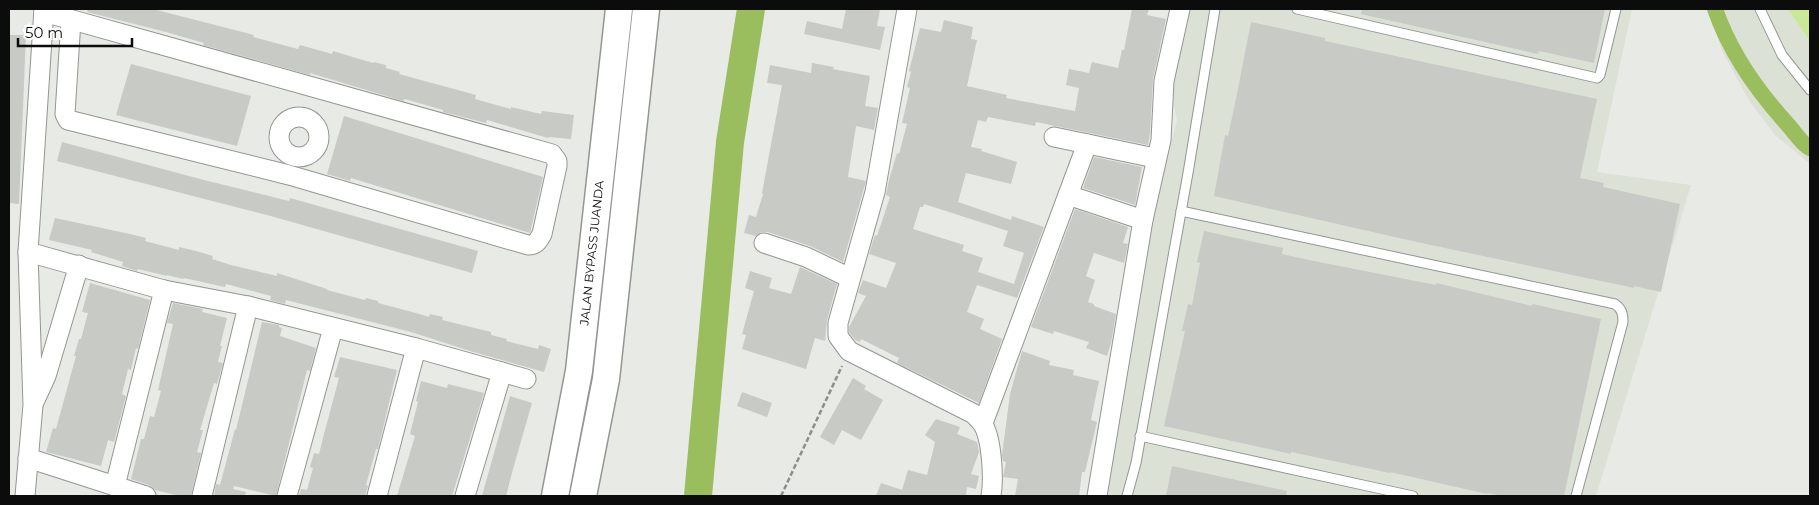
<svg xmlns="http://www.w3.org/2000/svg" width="1819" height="505" viewBox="0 0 1819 505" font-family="Montserrat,sans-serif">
<rect width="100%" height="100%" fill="#e8eae6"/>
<!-- built -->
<g fill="#dce1d6">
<path d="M1185,9H1632L1597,172L1691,185L1596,496H1105L1146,242L1177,120L1169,82Z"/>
<path d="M1708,9H1810V164L1775,135L1750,102L1722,51Z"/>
</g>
<!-- green -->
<path fill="#c8e995" d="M1788,9H1810V41Z"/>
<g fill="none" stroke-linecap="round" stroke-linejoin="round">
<!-- canal -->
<path stroke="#9abd5d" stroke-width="16" d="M1715,9C1730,53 1758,92 1789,126C1795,133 1802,144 1810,148"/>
<!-- river -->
<path stroke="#9abd5d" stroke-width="28" d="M698,496L730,142L751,9"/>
</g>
<!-- building -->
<g fill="#c8cac6" fill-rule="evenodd">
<path d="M88,9H153L254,35L253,37L298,49L300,45L332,54L333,51L373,63L374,62L386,65V68L400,72L399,74L476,95L475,99L511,109V107L541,114L542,111L574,115L571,139L549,137L548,138L487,120L486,123L455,115L443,112V110L405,99L403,101L310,73V75L203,45L204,43L166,32L87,12Z"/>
<path d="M846,9H872L880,10L877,26L885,27L880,50L804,34L807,21L842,29Z"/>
<path d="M1132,9H1149L1147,15L1166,19L1153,79L1150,133L1148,145L1036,122L1035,126L988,117L986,122L978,120L971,147L982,149L981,151L1017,162L1011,184L966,173L958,202L1011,220L1012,216L1044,227L1017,298L977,285L967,312L984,319L980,329L1002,339L979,403L897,363L899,358L861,339L860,342L855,340L849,332V327L866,296L858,293L863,280L886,288L896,263L869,254L875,235L877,236L890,197L886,195L889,180L897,153L899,154L907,124L902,123L910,88L907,87L911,72L909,71L920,28L941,32L944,20L973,27L971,39L977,40L967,86L1007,95L1006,98L1075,111L1079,88L1066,85L1069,69L1089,73L1092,62L1118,68L1122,50H1124ZM924,204L1008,231L1003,246L1024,253L1014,284L978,272L983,258L962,251L964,245L913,229L920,207H923Z"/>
<path d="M1362,9H1605L1594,63L1539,51L1538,54L1361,14Z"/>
<path d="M1251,22L1325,38V41L1597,99L1580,178L1604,183L1603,187L1680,204L1661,292L1634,286V288L1417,242L1214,196L1225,135L1228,136L1236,99Z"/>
<path d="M9,35H26L19,204L9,203Z"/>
<path d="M812,63L834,67L833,69L870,76L865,106L878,108L874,130L856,126L848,177L866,181L843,262L810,246L768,232H761L756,236L744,233L749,215L756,217L763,194L762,193L782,85L767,83L770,65L811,73Z"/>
<path d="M131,64L251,96L237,146L116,115Z"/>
<path d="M344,116L543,177L530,233L351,178L350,181L327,174Z"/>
<path d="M62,142L204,180L289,201L290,198L478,251L472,273L267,215L57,161Z"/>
<path d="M1094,157L1142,167L1135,205L1083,188Z"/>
<path d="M1075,209L1128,227L1123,243L1128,244L1124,263L1094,253L1086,276L1095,280L1088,302L1094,304V306L1116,314L1111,343L1107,356L1086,348L1089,342L1054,331L1053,334L1031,327Z"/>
<path d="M55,218L130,234L146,238L145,241L179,250V247L196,251L213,256L212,259L231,265L277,276V273L327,289V290L365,300L366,298L378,301V303L416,313L429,317L430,314L443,317L442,320L491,332V335L507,339L506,341L538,349L539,345L551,349L544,372L470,351L411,332L286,300L285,304L270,300L271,296L226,284L225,287L184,278L183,279L167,275V276L138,269L137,271L122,266L123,262L91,252L92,250L49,240Z"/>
<path d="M1204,231L1283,248L1282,254L1309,260L1436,285V283L1516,302L1532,306V304L1601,319L1564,496H1504L1487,493V494L1390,472V473L1291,452V454L1164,426L1185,331H1182L1188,304L1192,305L1200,263L1197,262Z"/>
<path d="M800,267L837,284L827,320L825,341L815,338L806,369L742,349L746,335L742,334L754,291L745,288L750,271L772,278L769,288L791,294Z"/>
<path d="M90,283L150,300L138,349L136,348L131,370L128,369L122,394L126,396L114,442L108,440L101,466L46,452L53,428L56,429L76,356H74L79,339H81L88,313L82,312Z"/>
<path d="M173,303L203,309L202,312L227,318L220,346H222L218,362L223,363L217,384L214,383L200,430H203L197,452L201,453L191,496H180L155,490L149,485L131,479L141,439H144L150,416L154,417L161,391L158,390L173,324L167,323Z"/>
<path d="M262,322L279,325V327L282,328L280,336L316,348L310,371L307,370L276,496L234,486L233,489L246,492L245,496H214L216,484L220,485L235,429L236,430Z"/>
<path d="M1022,351L1050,361L1049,365L1074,370L1073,375L1099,381L1091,420L1097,422L1085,472H1082L1079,496H1015L1018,479L1003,477L1006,462L1003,461L1002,455L1010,394Z"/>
<path d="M340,357L397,370L378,449H376L366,485L368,486L365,496H299L301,489L307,490L313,468L310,467L314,453L319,454L324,434L339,378L334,377Z"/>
<path d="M853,378L866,386L864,389L883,400L861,440L842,430L834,445L820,437Z"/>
<path d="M421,381L447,388L448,384L484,393L452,496H397L415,436L410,434L418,402L416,401Z"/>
<path d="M742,392L772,403L767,417L737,406Z"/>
<path d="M510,396L532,403L513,469L506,496H482Z"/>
<path d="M936,419L960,427L957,434L977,442L979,452L971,474L979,476L976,489L967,487L966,496H876L881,483L902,490L908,470L927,475L935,442L925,435Z"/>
<path d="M1172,466L1287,491L1286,496H1166Z"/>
</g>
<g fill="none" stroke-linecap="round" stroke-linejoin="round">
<defs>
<g id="service">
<path d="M1297,9L1597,78L1600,75L1616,9"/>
<path d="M1760,9L1782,55L1810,90"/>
<path d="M1181,211L1615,304C1622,309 1623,314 1623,322L1576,496"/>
<path d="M1140,436L1413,496"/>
<path d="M1127,496L1136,463L1188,173L1215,9"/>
</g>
<g id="minor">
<path d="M907,9L875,192L838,323V336L849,351L974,414C976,417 980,420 982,423C992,437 994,479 991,496"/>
<path d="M44,12L552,154L557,161V166L542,234C538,241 536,245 528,245L289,175L68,120L65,114L71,20"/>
<circle cx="299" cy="137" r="20"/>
<path d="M1054,137L1155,158"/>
<path d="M1068,195L1143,220"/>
<path d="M764,243L806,257L850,278"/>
<path d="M28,252L164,290L248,306L416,348L526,379"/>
<path d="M34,402L46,376L79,265"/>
<path d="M983,423L1087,144"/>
<path d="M28,458L146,496"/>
<path d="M115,486L164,290"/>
<path d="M25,496L33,405L28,252L44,9"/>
<path d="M202,496L248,306"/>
<path d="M287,496L333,328"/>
<path d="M377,496L416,348"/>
<path d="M465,496L502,372"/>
<path d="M1097,496L1143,220L1161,140L1164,81L1180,9"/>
</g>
<g id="secondary">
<path d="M555,496L579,371L619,9"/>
<path d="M583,496L606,379L646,9"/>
</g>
</defs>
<!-- service casing -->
<use href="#service" stroke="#949692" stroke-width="11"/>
<!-- minor casing -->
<use href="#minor" stroke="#949692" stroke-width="21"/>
<!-- secondary casing -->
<use href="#secondary" stroke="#949692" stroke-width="29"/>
<!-- path -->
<path stroke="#8c8e8b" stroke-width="2.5" stroke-dasharray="5 2.5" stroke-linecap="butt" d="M781,496L842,366"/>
<!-- service -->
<use href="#service" stroke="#fff" stroke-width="9"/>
<!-- minor -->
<use href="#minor" stroke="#fff" stroke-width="19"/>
<!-- secondary -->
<use href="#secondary" stroke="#fff" stroke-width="26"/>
</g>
<g text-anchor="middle" stroke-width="5" stroke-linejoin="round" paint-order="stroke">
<!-- street labels -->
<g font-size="12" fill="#0b0c0b" stroke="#fff">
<text transform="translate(592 253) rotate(-84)" y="4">JALAN BYPASS JUANDA</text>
</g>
</g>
<!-- border -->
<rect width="1819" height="505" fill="none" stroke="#0b0c0b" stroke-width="20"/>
<!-- scale -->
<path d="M18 38v8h114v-8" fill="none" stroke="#0b0c0b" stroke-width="2.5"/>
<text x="25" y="38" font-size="15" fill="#0b0c0b" stroke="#ffffff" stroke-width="4" paint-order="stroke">50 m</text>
</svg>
